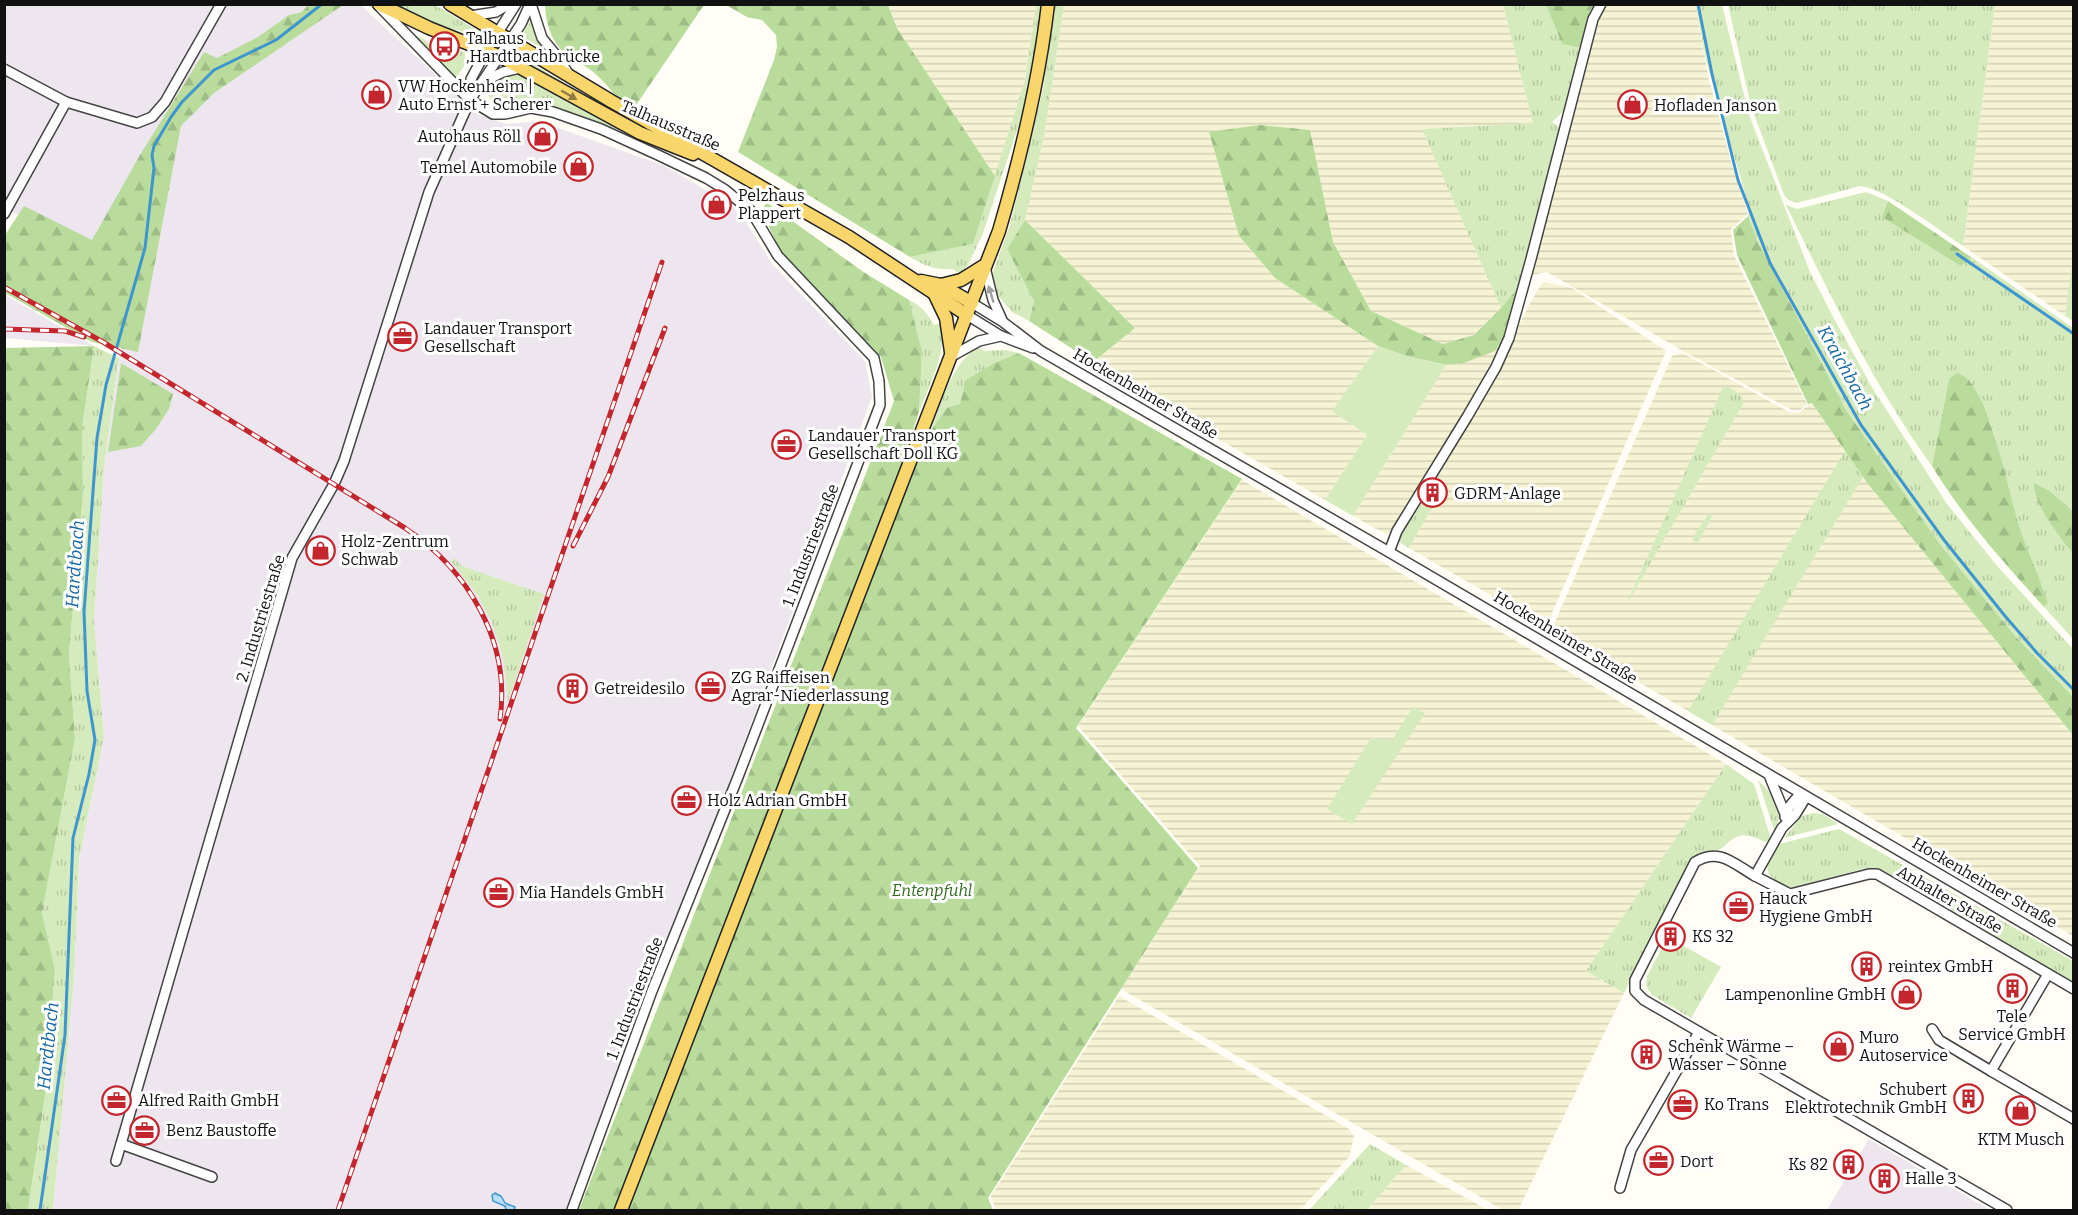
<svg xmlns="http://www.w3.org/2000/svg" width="2078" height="1215" viewBox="0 0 2078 1215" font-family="Bitter,serif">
<defs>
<pattern id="farmland-rules" width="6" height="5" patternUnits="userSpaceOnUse" patternTransform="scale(1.5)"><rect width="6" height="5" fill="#f6f3d4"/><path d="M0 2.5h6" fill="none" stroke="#d2cfb5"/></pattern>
<pattern id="grass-tufts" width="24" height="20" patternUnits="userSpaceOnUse" patternTransform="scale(1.5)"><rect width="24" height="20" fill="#d5ebbd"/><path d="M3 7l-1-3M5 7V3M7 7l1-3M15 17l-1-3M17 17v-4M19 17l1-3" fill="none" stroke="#b6c8a1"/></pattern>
<pattern id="forest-firs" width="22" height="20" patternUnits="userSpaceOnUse" patternTransform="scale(1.5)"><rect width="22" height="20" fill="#b9dc9c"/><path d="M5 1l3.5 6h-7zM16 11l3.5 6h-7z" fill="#9ebc85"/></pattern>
<pattern id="water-waves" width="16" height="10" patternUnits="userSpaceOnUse" patternTransform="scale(1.5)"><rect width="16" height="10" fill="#b9e0f7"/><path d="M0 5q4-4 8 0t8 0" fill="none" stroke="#9ebfd3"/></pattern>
</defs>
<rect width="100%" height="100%" fill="#fffdf5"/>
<!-- industrial -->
<g fill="#eee6ef">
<path d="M5,5H361L477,114L506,124L539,121L665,166L730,204L746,222L772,264L865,361L872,397L571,1210H53L74,979L79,859L104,737L94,621L104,468L119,358L146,249L92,248L5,209Z"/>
<path d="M5,295L94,346L5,338Z"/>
<path d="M1869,1139L1990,1210H1827Z"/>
</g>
<!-- farmland -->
<g fill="url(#farmland-rules)">
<path d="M1606,4L1696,5L1708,76L1731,161L1748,214L1731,229L1734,256L1807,404L1800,410H1792L1683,351L1547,272L1531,275L1595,28Z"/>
<path d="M888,5H1036L1025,80L995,176L897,28Z"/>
<path d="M1064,5H1503L1533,123L1423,129L1501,308L1474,335L1443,344L1371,311L1333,242L1310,130L1209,132L1239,236L1275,278L1378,346L1332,411L1367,435L1325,500L1112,378L1093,362L1135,328L1025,220L1044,137Z"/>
<path d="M1995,5H2073L2074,258L2065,316L1963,246Z"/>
<path d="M1543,282L1572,288L1666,351L1546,627L1409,548L1444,487L1433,480L1500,365L1531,301Z"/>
<path d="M1505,335L1462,420L1389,533L1386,534L1353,516L1446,365L1464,363Z"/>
<path d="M1683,353L1791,413L1800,412L1812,402L1868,484L2073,735V936L1551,631L1672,356Z"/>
<path d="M1242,480L1726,764L1586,971L1624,993L1518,1210H1503L1121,989L1200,866L1078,726Z"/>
<path d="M1119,996L1349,1129L1354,1136L1349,1157L1300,1210H996L991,1196Z"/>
<path d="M1406,1165L1488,1210H1367Z"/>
</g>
<!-- grass -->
<g fill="url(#grass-tufts)">
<path d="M397,5H435L480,32L477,36C451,28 418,21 397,5Z"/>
<path d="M1036,5H1043L1028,97L982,236L968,265L960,274L953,269C935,270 925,266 910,257L973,244L1025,80Z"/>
<path d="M1055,5H1064L1044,137L1025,220L1007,249L1034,301L1029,321L1012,312L1000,298L995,297L992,275L1010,225L1043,89Z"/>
<path d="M1503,5H1546L1562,44L1582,48L1567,108L1552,122L1561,129L1520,285L1501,308L1422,129L1533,123Z"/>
<path d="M1696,5H1722L1749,115L1810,272L1832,315L1873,389L1947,504L1998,567L2073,649V697L2016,637L1939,543L1846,410L1757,240L1748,216L1750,210L1706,60Z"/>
<path d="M1728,5H1995L1963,246C1940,231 1885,188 1860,186L1797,203L1789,200L1784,195L1751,106Z"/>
<path d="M532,19L544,47V49L521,36Z"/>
<path d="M414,35L424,39L430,45L465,52V65L455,79Z"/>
<path d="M520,56L595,101L570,89L518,59Z"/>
<path d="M516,74L523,75L664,146L542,102C522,98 512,110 495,105L488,95V89L503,76Z"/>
<path d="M1866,192L1888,201L1883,217L1961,265L1971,257L2073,328V511L2051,492L2034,491L2049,520L2073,553V639L2044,607L2048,603L2042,585L2032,564L2018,525L1994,432L1987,414L1949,379L1932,466C1873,384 1830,295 1786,205L1797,209Z"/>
<path d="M2073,258V321L2065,316Z"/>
<path d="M909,300C922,306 927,313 934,325L942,323C946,354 931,382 919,412L922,351Z"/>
<path d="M94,346L119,358L104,468L94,621L104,737L79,859L74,979L53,1210H28L45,1095L55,970L42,913L75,739L69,653L83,493L82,428Z"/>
<path d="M978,347L984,351L1006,350L1019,353L996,362L960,404L947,409L930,432C942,403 950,365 978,347Z"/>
<path d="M1724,385C1732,390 1744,393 1743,404L1626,605Z"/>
<path d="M1845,451L1863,477L1712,725L1688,711Z"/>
<path d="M1433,480L1444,487L1409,548L1396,540Z"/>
<path d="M1709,513L1712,517L1699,541L1696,542L1693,541V537Z"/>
<path d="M454,558L462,566L544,594L508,702L503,657L492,623L478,596L451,561Z"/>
<path d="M1726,764L1754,784L1770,836V840L1765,842C1752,836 1742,831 1729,842C1726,844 1722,849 1718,850C1707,852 1701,850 1692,859L1624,993L1586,971Z"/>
<path d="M1758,780C1772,793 1787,812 1774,830Z"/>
<path d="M1814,813L1823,814L1838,824L1784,838L1802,816Z"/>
<path d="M1839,829L2073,961V984L1879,869H1862L1792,888L1785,887L1769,875L1767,866L1779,844Z"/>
<path d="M1668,937L1721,967L1691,1018L1652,995L1646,986L1647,976Z"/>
<path d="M1370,1144L1406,1165L1367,1210H1309Z"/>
</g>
<!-- forest -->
<g fill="url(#forest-firs)">
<path d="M308,5H343L214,93L181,126L138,352L92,342L5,293V235L24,206L92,240L140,155L204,52L217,58L258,37L289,15L302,12Z"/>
<path d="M545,5H704L632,111C615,99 607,82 592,71C584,65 575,61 567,55C551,42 546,24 545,5Z"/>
<path d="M726,5H888L897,28L995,176L973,244L910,257L738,152L774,60L777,47L776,35L762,20L747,17Z"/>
<path d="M1546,5H1594L1590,11L1582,48L1562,44Z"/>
<path d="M1260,125L1310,130L1333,242L1371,311L1443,344L1474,335L1501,308L1520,285L1505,335L1495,351L1464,363L1446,365L1406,356L1378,346L1275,278L1239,236L1209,132Z"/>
<path d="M1888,201L1971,257L1961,266L1882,217Z"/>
<path d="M766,202L862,271L909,300L922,351L919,412L904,457L917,462L930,432L947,408L960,404L966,380L996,362L1019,353L1242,479L1076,728L1198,868L988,1198L993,1210H579L894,401L881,357L860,338L781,253L762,212Z"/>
<path d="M1748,216L1757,240L1846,410L1939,543L2016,637L2073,697V735L1868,484L1812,403L1808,404L1737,255L1733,230Z"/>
<path d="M1025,220L1135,328L1093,362L1029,321L1034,301L1007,249Z"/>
<path d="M94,346L82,428L83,493L69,653L75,739L42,913L55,970L45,1095L28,1210H5V348Z"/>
<path d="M121,363L173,394L169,409L156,429L141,446L108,452Z"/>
<path d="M1957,373C1989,380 2009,496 2019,526C2027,552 2040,577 2048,603L2044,607C2004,563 1963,517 1932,466L1949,379Z"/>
<path d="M2034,483L2051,492L2073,511V553C2061,540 2032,501 2034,483Z"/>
</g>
<!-- garden -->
<g fill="#d5ebbd">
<path d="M1378,346L1407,356L1446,365L1353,516L1325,500L1367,435L1332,411Z"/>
<path d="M1413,707L1425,713L1352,824L1327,809L1371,738L1392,740Z"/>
</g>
<!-- water -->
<path fill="url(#water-waves)" stroke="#3f96cf" stroke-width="1.5" d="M495,1193L501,1196L505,1203L515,1207L514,1210H506L505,1206L493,1201L492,1195Z"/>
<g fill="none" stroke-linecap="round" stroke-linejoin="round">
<!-- stream -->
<g stroke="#3f96cf" stroke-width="3">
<path d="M1698,4L1712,74L1738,180L1770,263L1861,425L1944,540L2005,616L2037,653L2074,690"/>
<path d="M1957,254L2074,334"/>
<path d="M40,1210L65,1035L73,838L89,774L95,740L87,691L84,612L97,438L106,385L145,248L154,168L152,155L154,146L171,117L182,102L214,70L276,40L322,4"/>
</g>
<defs>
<g id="minor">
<path d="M531,4L542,38L556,55L568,73"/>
<path d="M378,5L470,100L493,114H505L531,108L553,112L601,129L658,155L706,178L724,189L751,211L778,256L874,358L879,381L880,405L738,777L652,991L572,1210"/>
<path d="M470,16L496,12L509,4"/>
<path d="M4,69L66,102L137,123L152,117L165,102L221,4"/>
<path d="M483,82L503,72L520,68"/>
<path d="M470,100L471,79L486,51L516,4"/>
<path d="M4,214L66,102"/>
<path d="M985,267L993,300L1002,320"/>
<path d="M972,303L1003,322L1041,351L1389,552L2074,953"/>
<path d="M967,315L1001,336L1033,348"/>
<path d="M952,356L979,341L1001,336"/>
<path d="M1389,552L1397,531L1467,417L1496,367L1509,338L1531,259L1593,19L1601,4"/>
<path d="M1769,775L1785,814"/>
<path d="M1806,797L1795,815L1782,828L1755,876L1790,894L1869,874H1877L2074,989"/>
<path d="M1785,817L1789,807L1800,794"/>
<path d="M1755,876C1734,864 1719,847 1695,862L1635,980V991L1644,1000L2007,1210"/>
<path d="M2048,974L1991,1071L2074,1119"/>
<path d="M1932,1029L1939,1040L1991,1071"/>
<path d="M121,1144L212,1177"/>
<path d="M116,1161L292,558L334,484L344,461L429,192L470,100L521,24L530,4"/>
<path d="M1620,1188L1631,1150L1699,1032"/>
</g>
<g id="major">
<path d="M379,4L429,28L499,56L640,133L693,154"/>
<path d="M450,4L611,101L849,237L967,315"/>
<path d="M921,281L941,285L972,303"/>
<path d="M941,285L961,280L985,265"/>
<path d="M935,295L946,318L951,352"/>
<path d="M621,1210L999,231C1021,156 1039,82 1048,4"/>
</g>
</defs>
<!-- minor casing -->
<use href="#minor" stroke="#444" stroke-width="12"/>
<!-- major casing -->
<use href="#major" stroke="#222" stroke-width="15"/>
<!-- minor -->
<use href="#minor" stroke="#fff" stroke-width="9"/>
<!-- major -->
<use href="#major" stroke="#f9d66b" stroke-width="12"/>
<defs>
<g id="rail">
<path d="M4,287L103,342L405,528C468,570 511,641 500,719"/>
<path d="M4,329L65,331L84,337"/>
<path d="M573,546L608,477L665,328"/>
<path d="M338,1210L662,262"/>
</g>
</defs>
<!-- rail casing -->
<use href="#rail" stroke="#c4262e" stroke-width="5"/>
<!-- rail -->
<use href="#rail" stroke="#fff" stroke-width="3" stroke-dasharray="9" stroke-linecap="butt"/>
</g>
<!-- one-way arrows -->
<defs><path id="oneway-solid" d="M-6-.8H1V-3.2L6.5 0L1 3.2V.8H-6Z" transform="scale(1.5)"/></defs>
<use fill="#917d42" href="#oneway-solid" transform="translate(569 95) rotate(30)"/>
<use fill="#a0a0a0" href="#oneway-solid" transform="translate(991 294) rotate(-107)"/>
<!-- icons -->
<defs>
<symbol id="bus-ring" viewBox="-11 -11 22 22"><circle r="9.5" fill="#fff" stroke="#c4262e" stroke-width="1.5"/><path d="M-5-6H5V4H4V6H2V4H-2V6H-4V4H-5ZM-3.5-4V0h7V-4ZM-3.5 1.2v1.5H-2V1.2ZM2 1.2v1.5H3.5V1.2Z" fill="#c4262e"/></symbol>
<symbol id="shop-ring" viewBox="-11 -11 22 22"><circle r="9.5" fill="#fff" stroke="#c4262e" stroke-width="1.5"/><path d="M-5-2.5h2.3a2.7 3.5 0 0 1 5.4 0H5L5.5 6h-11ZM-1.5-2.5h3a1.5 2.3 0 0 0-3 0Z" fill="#c4262e"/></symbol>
<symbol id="office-ring" viewBox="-11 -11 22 22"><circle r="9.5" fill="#fff" stroke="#c4262e" stroke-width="1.5"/><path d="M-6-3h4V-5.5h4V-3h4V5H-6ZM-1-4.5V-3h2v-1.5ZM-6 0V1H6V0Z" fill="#c4262e"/></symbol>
<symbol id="building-ring" viewBox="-11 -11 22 22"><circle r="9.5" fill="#fff" stroke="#c4262e" stroke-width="1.5"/><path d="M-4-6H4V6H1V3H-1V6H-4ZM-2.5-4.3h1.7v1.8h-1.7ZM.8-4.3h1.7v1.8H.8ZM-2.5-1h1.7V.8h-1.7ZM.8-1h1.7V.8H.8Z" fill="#c4262e"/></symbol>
</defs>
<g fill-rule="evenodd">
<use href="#bus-ring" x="428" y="30" width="33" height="33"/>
<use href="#shop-ring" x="360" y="78" width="33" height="33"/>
<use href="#shop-ring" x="1616" y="88" width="33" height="33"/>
<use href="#shop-ring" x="526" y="120" width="33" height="33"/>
<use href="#shop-ring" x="562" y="150" width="33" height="33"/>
<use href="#shop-ring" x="700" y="188" width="33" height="33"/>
<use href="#office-ring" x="386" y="320" width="33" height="33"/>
<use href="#office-ring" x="770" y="428" width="33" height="33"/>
<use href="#building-ring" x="1416" y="476" width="33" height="33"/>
<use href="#shop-ring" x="304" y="534" width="33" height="33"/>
<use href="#office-ring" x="694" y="670" width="33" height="33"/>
<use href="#building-ring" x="556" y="672" width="33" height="33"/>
<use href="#office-ring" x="670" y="784" width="33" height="33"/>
<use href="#office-ring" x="482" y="876" width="33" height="33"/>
<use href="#office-ring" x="1722" y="890" width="33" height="33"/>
<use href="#building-ring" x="1654" y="920" width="33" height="33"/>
<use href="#building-ring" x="1850" y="950" width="33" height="33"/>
<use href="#building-ring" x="1996" y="972" width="33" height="33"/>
<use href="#shop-ring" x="1890" y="978" width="33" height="33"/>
<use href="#shop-ring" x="1822" y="1030" width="33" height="33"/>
<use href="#building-ring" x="1630" y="1038" width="33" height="33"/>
<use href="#building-ring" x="1952" y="1082" width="33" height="33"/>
<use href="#office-ring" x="100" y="1084" width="33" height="33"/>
<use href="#office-ring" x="1666" y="1088" width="33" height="33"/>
<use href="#shop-ring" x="2004" y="1094" width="33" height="33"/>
<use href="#office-ring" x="128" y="1114" width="33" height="33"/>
<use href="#office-ring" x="1642" y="1144" width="33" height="33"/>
<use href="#building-ring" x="1832" y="1148" width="33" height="33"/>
<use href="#building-ring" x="1868" y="1162" width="33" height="33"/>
</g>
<g text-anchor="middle" stroke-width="6" stroke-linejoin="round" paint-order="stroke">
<!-- poi labels -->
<g font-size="16" fill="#111" stroke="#fff" text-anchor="start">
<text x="466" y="44">Talhaus<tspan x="466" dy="18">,Hardtbachbrücke</tspan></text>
<text x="398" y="92">VW Hockenheim |<tspan x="398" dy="18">Auto Ernst + Scherer</tspan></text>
<text x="1654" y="111">Hofladen Janson</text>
<text x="521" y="142" text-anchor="end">Autohaus Röll</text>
<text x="557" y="173" text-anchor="end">Temel Automobile</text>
<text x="738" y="201">Pelzhaus<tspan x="738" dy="18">Plappert</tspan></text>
<text x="424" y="334">Landauer Transport<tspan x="424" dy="18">Gesellschaft</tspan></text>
<text x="808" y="441">Landauer Transport<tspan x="808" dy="18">Gesellschaft Doll KG</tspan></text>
<text x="1454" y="499">GDRM-Anlage</text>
<text x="341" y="547">Holz-Zentrum<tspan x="341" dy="18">Schwab</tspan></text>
<text x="731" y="683">ZG Raiffeisen<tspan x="731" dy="18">Agrar-Niederlassung</tspan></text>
<text x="594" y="694">Getreidesilo</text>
<text x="707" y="806">Holz Adrian GmbH</text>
<text x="519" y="898">Mia Handels GmbH</text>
<text x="1759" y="904">Hauck<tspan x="1759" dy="18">Hygiene GmbH</tspan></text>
<text x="1692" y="942">KS 32</text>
<text x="1888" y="972">reintex GmbH</text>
<text x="1886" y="1000" text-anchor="end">Lampenonline GmbH</text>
<text x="2012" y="1022" text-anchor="middle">Tele<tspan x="2012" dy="18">Service GmbH</tspan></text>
<text x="1859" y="1043">Muro<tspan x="1859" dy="18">Autoservice</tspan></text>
<text x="1668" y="1052">Schenk Wärme –<tspan x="1668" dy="18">Wasser – Sonne</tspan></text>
<text x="1947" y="1095" text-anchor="end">Schubert<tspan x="1947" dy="18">Elektrotechnik GmbH</tspan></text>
<text x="138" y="1106">Alfred Raith GmbH</text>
<text x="1704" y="1110">Ko Trans</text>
<text x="166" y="1136">Benz Baustoffe</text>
<text x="2021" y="1145" text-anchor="middle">KTM Musch</text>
<text x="1680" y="1167">Dort</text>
<text x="1828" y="1170" text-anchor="end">Ks 82</text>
<text x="1905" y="1184">Halle 3</text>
</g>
<!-- street labels -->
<g font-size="16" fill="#111" stroke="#fff">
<text transform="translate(671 125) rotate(23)" y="6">Talhausstraße</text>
<text transform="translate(1146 393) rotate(30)" y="6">Hockenheimer Straße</text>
<text transform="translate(810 545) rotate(-69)" y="6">1. Industriestraße</text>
<text transform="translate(260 618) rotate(-73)" y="6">2. Industriestraße</text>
<text transform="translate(1566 637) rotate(31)" y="6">Hockenheimer Straße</text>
<text transform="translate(1985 882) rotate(30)" y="6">Hockenheimer Straße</text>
<text transform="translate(1950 899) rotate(30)" y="6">Anhalter Straße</text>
<text transform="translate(634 998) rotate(-69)" y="6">1. Industriestraße</text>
</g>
<!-- park labels -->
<g font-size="16" font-style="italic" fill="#2f6b1f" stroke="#fff">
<text x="932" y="896">Entenpfuhl</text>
</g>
<!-- water labels -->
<g font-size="18" font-style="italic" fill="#1768a6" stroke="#fff">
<text transform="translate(1845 368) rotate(61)" y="6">Kraichbach</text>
<text transform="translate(75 564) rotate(-86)" y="6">Hardtbach</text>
<text transform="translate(48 1046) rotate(-84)" y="6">Hardtbach</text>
</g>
</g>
<!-- border -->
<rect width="2078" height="1215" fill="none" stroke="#111111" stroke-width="12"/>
</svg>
